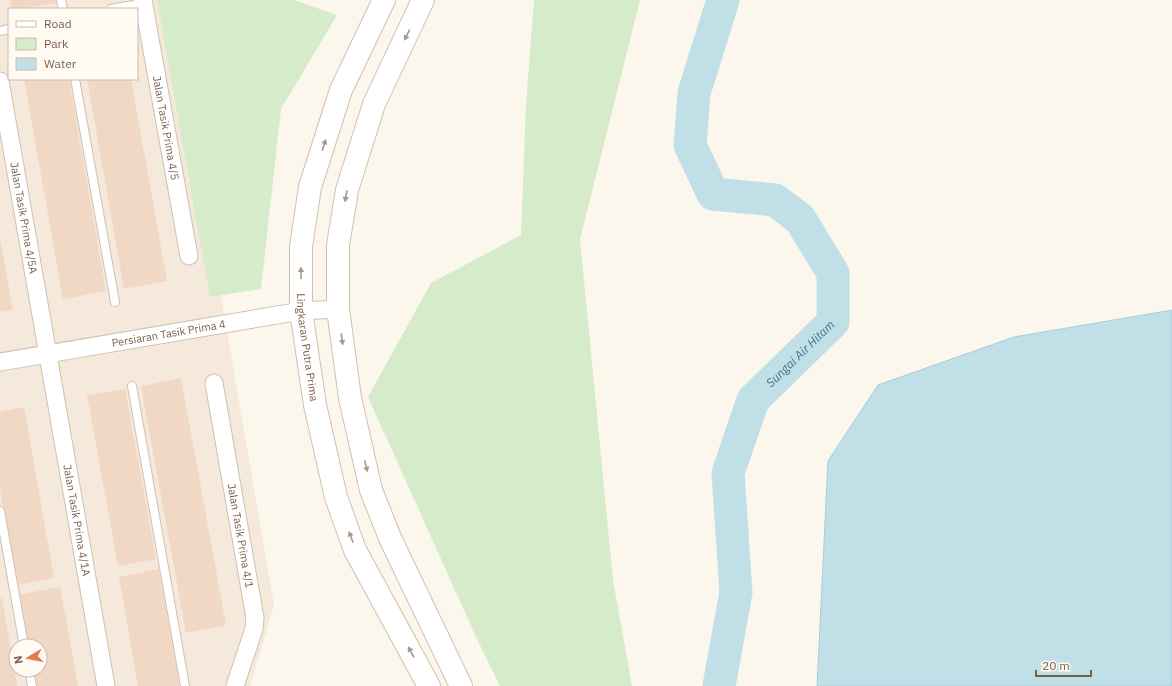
<svg xmlns="http://www.w3.org/2000/svg" width="1172" height="686" viewBox="0 0 1172 686" font-family="'IBM Plex Sans',sans-serif">
<rect width="100%" height="100%" fill="#fcf7ec"/>
<!-- residential -->
<path fill="#f4e9da" fill-rule="evenodd" d="M0,0H170L274,605L250,686H0ZM9,9H137V79H9ZM16,646H40V670H16Z"/>
<!-- green -->
<g fill="#d5ebc9">
<path d="M157,0H294L337,15L281,109L261,289L210,297Z"/>
<path d="M534,0H640L580,239L613,580L632,686H500L477,639L368,397L431,283L521,235L526,105Z"/>
</g>
<!-- water -->
<path fill="#c0dfe7" stroke="#a6ced8" d="M1172,310V686H817L828,461L878,385L1014,337Z"/>
<g fill="none" stroke-linecap="round" stroke-linejoin="round">
<!-- river -->
<path stroke="#c0dfe7" stroke-width="33" id="s1" d="M719,686L736,592L728,473L753,400L833,322V273L800,219L775,200L713,194L690,145L694,93L723,0"/>
</g>
<!-- building -->
<g fill="#f1d8c4">
<path d="M10,0H56L57,3L21,9H12Z"/>
<path d="M24,79H69L106,291L63,299Z"/>
<path d="M87,79H131L167,281L124,289Z"/>
<path d="M0,239L13,310L0,312Z"/>
<path d="M181,378L226,625L186,633L141,386Z"/>
<path d="M125,389L156,559L118,566L87,395Z"/>
<path d="M24,407L54,578L17,585L0,490V412Z"/>
<path d="M159,569L180,686H138L119,577Z"/>
<path d="M60,587L78,686H34L31,670H40V646H26L17,595Z"/>
<path d="M2,598L17,686H0V599Z"/>
</g>
<g fill="none" stroke-linecap="round" stroke-linejoin="round">
<defs>
<g id="service">
<path d="M61,0L63,9"/>
<path d="M111,9L144,3"/>
<path d="M0,31L9,29"/>
<path d="M75,79L115,302"/>
<path d="M132,386L185,686"/>
<path d="M0,511L24,646"/>
<path d="M29,670L32,686"/>
</g>
<g id="minor">
<path id="s2" d="M143,0L189,256"/>
<path id="s3" d="M0,81L106,686"/>
<path id="s4" d="M0,362L301,311L338,309"/>
<path id="s5" d="M214,383L255,618L254,629L235,686"/>
</g>
<g id="secondary">
<path id="s6" d="M384,0L341,90L310,187L301,247V311L315,405L336,497L355,550L429,686"/>
<path d="M423,0L374,104L347,190L338,245V309L350,398L371,490L390,538L461,686"/>
</g>
</defs>
<!-- service casing -->
<use href="#service" stroke="#cfc0b0" stroke-width="10"/>
<!-- minor casing -->
<use href="#minor" stroke="#cfc0b0" stroke-width="19"/>
<!-- secondary casing -->
<use href="#secondary" stroke="#d2c0ae" stroke-width="24"/>
<!-- service -->
<use href="#service" stroke="#fff" stroke-width="8"/>
<!-- minor -->
<use href="#minor" stroke="#fff" stroke-width="17"/>
<!-- secondary -->
<use href="#secondary" stroke="#fff" stroke-width="22"/>
</g>
<!-- one-way arrows -->
<defs><path id="oneway-solid" d="M-6-.8H1V-3.2L6.5 0L1 3.2V.8H-6Z"/></defs>
<g fill="#a7978c">
<use href="#oneway-solid" transform="translate(407 35) rotate(116)"/>
<use href="#oneway-solid" transform="translate(324 145) rotate(-72)"/>
<use href="#oneway-solid" transform="translate(346 196) rotate(100)"/>
<use href="#oneway-solid" transform="translate(301 273) rotate(-90)"/>
<use href="#oneway-solid" transform="translate(342 339) rotate(82)"/>
<use href="#oneway-solid" transform="translate(366 466) rotate(77)"/>
<use href="#oneway-solid" transform="translate(351 537) rotate(-110)"/>
<use href="#oneway-solid" transform="translate(411 652) rotate(-119)"/>
</g>
<g text-anchor="middle" stroke-width="4" stroke-linejoin="round" paint-order="stroke">
<!-- street labels -->
<g font-size="11" fill="#785f4e" stroke="#fffaf2">
<text dy="4" stroke="none"><textPath href="#s2" startOffset="130">Jalan Tasik Prima 4/5</textPath></text>
<text dy="4" stroke="none"><textPath href="#s3" startOffset="139">Jalan Tasik Prima 4/5A</textPath></text>
<text dy="4" stroke="none"><textPath href="#s4" startOffset="171">Persiaran Tasik Prima 4</textPath></text>
<text dy="4" stroke="none"><textPath href="#s6" startOffset="363">Lingkaran Putra Prima</textPath></text>
<text dy="4" stroke="none"><textPath href="#s3" startOffset="446">Jalan Tasik Prima 4/1A</textPath></text>
<text dy="4" stroke="none"><textPath href="#s5" startOffset="155">Jalan Tasik Prima 4/1</textPath></text>
</g>
<!-- water labels -->
<g font-size="12" font-style="italic" fill="#447683" stroke="#fffaf2">
<text dy="4" stroke="none"><textPath href="#s1" startOffset="358">Sungai Air Hitam</textPath></text>
</g>
</g>
<!-- legend -->
<rect x="8" y="8" width="130" height="72" fill="#fffaf2" stroke="#c9bcb0"/>
<rect x="16" y="21" width="20" height="6" fill="#ffffff" stroke="#c9bcb0"/>
<text x="44" y="28" font-size="12" fill="#785f4e">Road</text>
<rect x="16" y="38" width="20" height="12" fill="#d5ebc9" stroke="#c9bcb0"/>
<text x="44" y="48" font-size="12" fill="#785f4e">Park</text>
<rect x="16" y="58" width="20" height="12" fill="#c0dfe7" stroke="#c9bcb0"/>
<text x="44" y="68" font-size="12" fill="#785f4e">Water</text>
<!-- north arrow -->
<g transform="translate(28 658) rotate(260)"><circle r="19" fill="#fffaf2" stroke="#c9bcb0"/>
<path d="M0-3L7 15L0 10L-7 15Z" fill="#e37c54"/>
<text y="-6" font-size="11" font-weight="bold" text-anchor="middle" fill="#785f4e">N</text>
</g>
<!-- scale -->
<path d="M1036 670v6h55v-6" fill="none" stroke="#785f4e" stroke-width="2"/>
<text x="1042" y="670" font-size="12" fill="#785f4e" stroke="#fffaf2" stroke-width="3" paint-order="stroke">20 m</text>
</svg>
